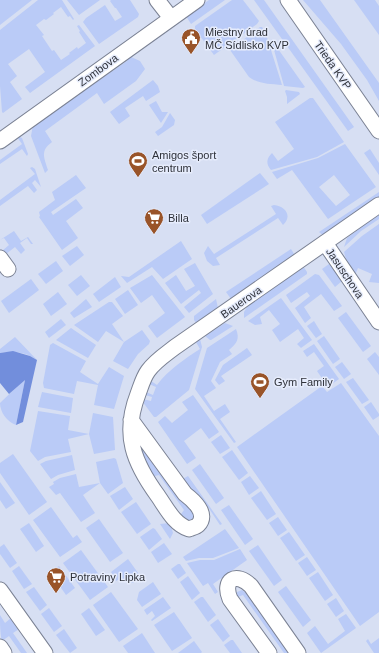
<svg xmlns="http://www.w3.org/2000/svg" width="379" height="653" viewBox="0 0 379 653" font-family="Arial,sans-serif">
<rect width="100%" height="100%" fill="#d7dff3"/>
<!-- green -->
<g fill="#bacbf7" fill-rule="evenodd">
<path d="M0,0H32L0,25Z"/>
<path d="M38,0H62L74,19L73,20L70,16L68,17L61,7L53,13L54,14L46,20L44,19L36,25L44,35L42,36L52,51L54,50L61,60L70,54L69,53L77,47L78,49L86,43L79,32L80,31L77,26L79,25L95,46L30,93L25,87L45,72L29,49L8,64L17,76L10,82L22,99L3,113L2,112L0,86V30Z"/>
<path d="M67,0H100L79,15Z"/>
<path d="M111,0H130L139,14L138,17L99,44L83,22L86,18L105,5L115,21L122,17L116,8H115L110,1Z"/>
<path d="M209,0H225L191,24L186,16Z"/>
<path d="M232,0H243L259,21L257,24L214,55L195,29V26Z"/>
<path d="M254,0H264L354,127L348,131Z"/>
<path d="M303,0H320L379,83V101L367,80L341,44Z"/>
<path d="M354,0H375L379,6V35Z"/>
<path d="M260,27H262L265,31L282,85C270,84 258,84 249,77L230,50Z"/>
<path d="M271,39L305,87L303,88L284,86Z"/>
<path d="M129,56L140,61L145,69L136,81L104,104L97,93L45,131L52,142C40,151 44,157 48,170L45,173L31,136L33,125L84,88H88L127,61Z"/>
<path d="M153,80L158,86L160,92L146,101L143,96L125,108L130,116L119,124L110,112Z"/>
<path d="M286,90L299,92L300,94L287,104V97L285,91Z"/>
<path d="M310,98H313L344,142L317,157L271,170C266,164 266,159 272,153L278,161L294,149L275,122Z"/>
<path d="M156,101L162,112H168L161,123L149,105Z"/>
<path d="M170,113L175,120L174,125L158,136L155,132L162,127Z"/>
<path d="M18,136L22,138L28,154L27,156L22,149L0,164V160L22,144L17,137Z"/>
<path d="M345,144L376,187L328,219L292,170L277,179L272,172L318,158ZM334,175L350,195L336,206L319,187Z"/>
<path d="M370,149L379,163V175L364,153Z"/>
<path d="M32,167L35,169L41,187L35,180L32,183L37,190L34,193L28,186L0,206V200L35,174L30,168Z"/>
<path d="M260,173L269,184L207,224L201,215Z"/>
<path d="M76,175L86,188L51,212L53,215L76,199L83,208L66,221L78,238L62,250L39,217L40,216L39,212L55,200L52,192Z"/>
<path d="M379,192V198L324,236L319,232Z"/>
<path d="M274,205C285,206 293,216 283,225L278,218L216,258L220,265L213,266L207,261L204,253L208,246L214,254L276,214L271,206Z"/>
<path d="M379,214V219L361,231L344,247L347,238Z"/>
<path d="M379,224V283L369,282L372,274L358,268L355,275L346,259L344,252L362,236Z"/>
<path d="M14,231L21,241L28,237L33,244H31L27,238L20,243L25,250L21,254L15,247L6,254L2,251L9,245L4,238L0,240Z"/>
<path d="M181,241L192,259L163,279L152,267L127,283L121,276L129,277Z"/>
<path d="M77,246L84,255L70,266L62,256Z"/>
<path d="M291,249L296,257L231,299L226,292Z"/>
<path d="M56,261L63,271L46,284L38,274Z"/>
<path d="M195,263L213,294L189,313L184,307L201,293L199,290L181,304L165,283L176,275L186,291L195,286L184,269Z"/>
<path d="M329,264L342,281L335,287L322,269Z"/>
<path d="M303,266L307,272V274L244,318V312L249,304Z"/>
<path d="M315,274L319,275L342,306L334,311L321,294L304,307L311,318L305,323L295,308L310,296L307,292L291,303L286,295Z"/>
<path d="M81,275L90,286L77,296L68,285Z"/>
<path d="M152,275L185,317L157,338L148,326L165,313L152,295L141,303L130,288Z"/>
<path d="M115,277L121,287L99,302L93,294Z"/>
<path d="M31,279L39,290L9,313L1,301Z"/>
<path d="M128,290L138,305L125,314L115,299Z"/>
<path d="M58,292L67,304L51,316L43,304Z"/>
<path d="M281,298L312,340L301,348L297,344L304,338L298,329L280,342L272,330L280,324L269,310L260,317L262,324L255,325L248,321Z"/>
<path d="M86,299L92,307L74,318L70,313Z"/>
<path d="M216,299L218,308L217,311L199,327L194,320V316Z"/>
<path d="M109,302H112L123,316L112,324L124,342L142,330L150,341L149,344L138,354L128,369L113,361L124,342L106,331L98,342L74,325Z"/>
<path d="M346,312L371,346L363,352L338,318Z"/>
<path d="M61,319L66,325L49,338L45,332Z"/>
<path d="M314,321L322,334L316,338L307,326Z"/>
<path d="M225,323L233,326L211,340H210L205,336Z"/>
<path d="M71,328L96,345L88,358L56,340Z"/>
<path d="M236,329C240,339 237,343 229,350L232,354L220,362L211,381L216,388L204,396L214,411L225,404L230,412L220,419L236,442L234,443L195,389L207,348Z"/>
<path d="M324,336L340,359L333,364L317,341Z"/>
<path d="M15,337L37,360C25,352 14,351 0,353V349Z"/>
<path d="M200,339L202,347L189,390L156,417H154L142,401L143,399L151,401L152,397L145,395L146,392L153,395L156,387L149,384L151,381L157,385C168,370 186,358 200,349L196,342Z"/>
<path d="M53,343L86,361L80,372L98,384L109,367L124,376L114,409L94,405L98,385L77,381L74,394L44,388L43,383L50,345Z"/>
<path d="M314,344L339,379L328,387L317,371L324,366L314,352L307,357L303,351Z"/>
<path d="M247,348L252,355L221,376L225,381L219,385L215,380L223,365Z"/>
<path d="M375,352L379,357V375L367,359Z"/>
<path d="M342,362L351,374L344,379L335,367Z"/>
<path d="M353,378L369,400L362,404L346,382Z"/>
<path d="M25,379V380L16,425C7,422 0,412 0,403Z"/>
<path d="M341,383L379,436V612L360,626L237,447L322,386L327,392Z"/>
<path d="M42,392L73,398L71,413L38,407Z"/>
<path d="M193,395L219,432L209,439L201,428L184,441L196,458L187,464L158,422L165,416L172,423L188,410L182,402Z"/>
<path d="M371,402L379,414V416L373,420L364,407Z"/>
<path d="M38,411L70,416L68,430L89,434L93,413L113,417L115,450L94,454L89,434L68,439L71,452L45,457L38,461L30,451Z"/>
<path d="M221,435L230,448L220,454L211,442Z"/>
<path d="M142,447L193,507L195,516L192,519L188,521L179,517L184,510L159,475L151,477L147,471L141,448Z"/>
<path d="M232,450L248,473L239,480L222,457Z"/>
<path d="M13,454L47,502L29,515L0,473V463Z"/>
<path d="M72,455L75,470L58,475L51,479L40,464L46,461Z"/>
<path d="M114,458L116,459L123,483L108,494L100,483L83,495L95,513L81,522L60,493L56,495L49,487L54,484L53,482L60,478L76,474L79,487L100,483L96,462Z"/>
<path d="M200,464L224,498L216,504L192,470Z"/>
<path d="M188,476L222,524L220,525L204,501L188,491L181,480Z"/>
<path d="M250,476L259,488L249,495L241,482Z"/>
<path d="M0,482L15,503L6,509L0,500Z"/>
<path d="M125,487L133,499L119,510L110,496Z"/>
<path d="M261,491L276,514L267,520L251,498Z"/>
<path d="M136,502L151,524L137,534L121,512Z"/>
<path d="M229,505L253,539L245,545L221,510Z"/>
<path d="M51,507L73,538L77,535L82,542L60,557L33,520Z"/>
<path d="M278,517L287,530L278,536L269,523Z"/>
<path d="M99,519L123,553L110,562L86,528Z"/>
<path d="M29,523L44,546L36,552L20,529Z"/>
<path d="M170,523L173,533L170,539L160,524Z"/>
<path d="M153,528L155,529L162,539L149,550L140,537Z"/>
<path d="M225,529L239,548L213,558H199L186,561L183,557Z"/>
<path d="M289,532L305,555L296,561L280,538Z"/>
<path d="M164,543L172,554L158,563L151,552Z"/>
<path d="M4,544L17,563L10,568L0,554V547Z"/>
<path d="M258,545L282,580L274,586L249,551Z"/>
<path d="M240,549L247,560L213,584L218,592L215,594L208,583L203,586L187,563L200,560H214Z"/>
<path d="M81,550L108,587L90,600L63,563Z"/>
<path d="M307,557L316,570L307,576L298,563Z"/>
<path d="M128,559L141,577L133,583L123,581L121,578L116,581L111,572Z"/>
<path d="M178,564H180L186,573L178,579L171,569Z"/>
<path d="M19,566L32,584L24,589L12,571Z"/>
<path d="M59,566L75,588L66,595L50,572Z"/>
<path d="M318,572L333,595L325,601L309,578Z"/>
<path d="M188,576L200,593L192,600L180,582Z"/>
<path d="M153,582L161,594L142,607L137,600L139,592Z"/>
<path d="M286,586L311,620L303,627L278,592Z"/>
<path d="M34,587L47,605L40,611L26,592Z"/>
<path d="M242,590L246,593L289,653H284L243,595L235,598L237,592Z"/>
<path d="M111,592L138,629L119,642L93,605Z"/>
<path d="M163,597L171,608L152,621L151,620L155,616L152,611L147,615L144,610Z"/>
<path d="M201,597H203L216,615L208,622L194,602Z"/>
<path d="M336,598L344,611L336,617L327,604Z"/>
<path d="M49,608L62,626L54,632L41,614Z"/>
<path d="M89,608L105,630L96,636L81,614Z"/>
<path d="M174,612L192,638L172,651L154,625Z"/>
<path d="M346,614L356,628L321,653L307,633L315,626L328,644L345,631L338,619Z"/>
<path d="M0,615L5,623L11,618L19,629L13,633L27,653H21L9,636L2,641C0,634 0,623 0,615Z"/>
<path d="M218,619L230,636L223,642L210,625Z"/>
<path d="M64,629L77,648L70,653L56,635Z"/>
<path d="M142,633L155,653H128L123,646Z"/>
<path d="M379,638V653H374L366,641L368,639L371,644Z"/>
<path d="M231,640H233L242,653H230L224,645Z"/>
<path d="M194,641L202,652L201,653H178Z"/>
</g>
<!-- water -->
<path fill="#728edc" d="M13,351L30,356L37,360L23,422L16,425L25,380L9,394L0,383V353Z"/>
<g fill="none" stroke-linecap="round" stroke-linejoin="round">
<defs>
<g id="minor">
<path d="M157,0L171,18"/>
<path d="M288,0L379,131"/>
<path d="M0,141L197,0"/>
<path d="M325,243L379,322"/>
<path d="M0,258L8,269"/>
<path d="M131,420L185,494C193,500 209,514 198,525C196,527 191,528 189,529C174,524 167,509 158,496C134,463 122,435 138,394C141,386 143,378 148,371C155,361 166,354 175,347L379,205"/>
<path d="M0,590L45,653"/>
<path d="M0,647L4,653"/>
<path d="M269,653L230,599C222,580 236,571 251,586L298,653"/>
</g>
</defs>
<!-- minor casing -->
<use href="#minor" stroke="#7b8294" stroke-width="17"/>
<!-- minor -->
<use href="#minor" stroke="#fff" stroke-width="15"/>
</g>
<!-- icons -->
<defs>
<symbol id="civic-pin" viewBox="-11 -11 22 30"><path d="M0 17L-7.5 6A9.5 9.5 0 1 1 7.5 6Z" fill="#995429" stroke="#e6ecfc"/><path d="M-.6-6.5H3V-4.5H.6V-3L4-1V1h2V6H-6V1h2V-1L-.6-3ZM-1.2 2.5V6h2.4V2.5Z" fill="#fff"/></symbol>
<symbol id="stadium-pin" viewBox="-11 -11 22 30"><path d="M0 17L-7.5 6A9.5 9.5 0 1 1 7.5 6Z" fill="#995429" stroke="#e6ecfc"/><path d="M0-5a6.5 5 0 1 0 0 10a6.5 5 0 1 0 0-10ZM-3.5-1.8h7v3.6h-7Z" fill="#fff"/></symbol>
<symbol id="supermarket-pin" viewBox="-11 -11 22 30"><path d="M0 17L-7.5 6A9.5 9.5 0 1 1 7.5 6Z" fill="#995429" stroke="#e6ecfc"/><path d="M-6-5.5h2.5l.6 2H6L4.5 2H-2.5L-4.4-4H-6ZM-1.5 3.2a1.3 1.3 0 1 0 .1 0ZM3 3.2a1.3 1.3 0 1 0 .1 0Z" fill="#fff"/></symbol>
</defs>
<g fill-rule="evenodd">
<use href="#civic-pin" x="180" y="27" width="22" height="30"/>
<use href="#stadium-pin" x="127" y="150" width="22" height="30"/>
<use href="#supermarket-pin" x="143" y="207" width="22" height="30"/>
<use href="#stadium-pin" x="249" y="371" width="22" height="30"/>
<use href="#supermarket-pin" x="45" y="566" width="22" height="30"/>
</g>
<g text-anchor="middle" stroke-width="3" stroke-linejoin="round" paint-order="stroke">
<!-- poi labels -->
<g font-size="11" fill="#2e3139" stroke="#e6ecfc" text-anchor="start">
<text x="205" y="36">Miestny úrad<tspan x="205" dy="13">MČ Sídlisko KVP</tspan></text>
<text x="152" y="159">Amigos šport<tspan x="152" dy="13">centrum</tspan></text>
<text x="168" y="222">Billa</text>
<text x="274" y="386">Gym Family</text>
<text x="70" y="581">Potraviny Lipka</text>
</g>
<!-- street labels -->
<g font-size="11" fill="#2e3139" stroke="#e6ecfc">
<text transform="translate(333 65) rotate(55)" y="4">Trieda KVP</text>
<text transform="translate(98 70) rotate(-36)" y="4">Zombova</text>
<text transform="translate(345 273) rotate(56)" y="4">Jasuschova</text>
<text transform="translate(241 302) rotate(-35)" y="4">Bauerova</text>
</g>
</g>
</svg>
